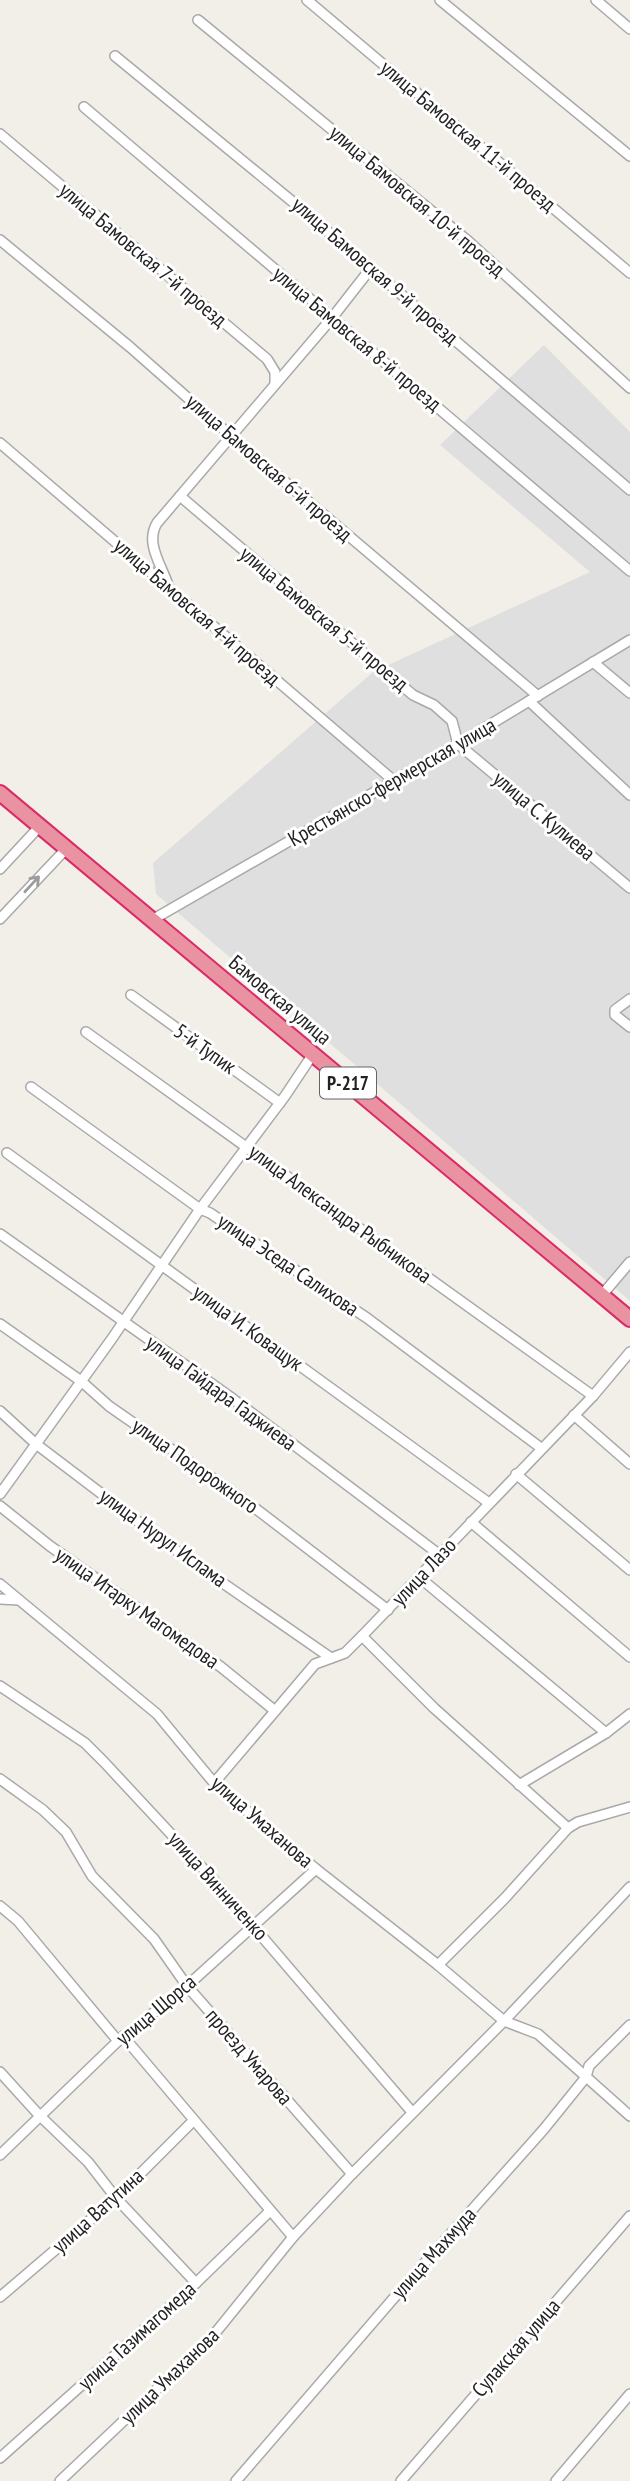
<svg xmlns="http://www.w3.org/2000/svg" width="630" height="2481" viewBox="0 0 630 2481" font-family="'PT Sans Narrow',sans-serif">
<rect width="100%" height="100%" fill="#f2efe9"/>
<!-- residential -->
<path fill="#e0dfdf" d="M544,345L630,432V1301L156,894L153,863L373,672L590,572L440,445Z"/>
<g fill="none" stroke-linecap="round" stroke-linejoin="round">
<defs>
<g id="minor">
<path d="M307,0L630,273"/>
<path d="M440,0L630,156"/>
<path d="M596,0L630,29"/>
<path d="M198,20L468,241L630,388"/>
<path d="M115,56L299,207L630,490"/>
<path d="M84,107L630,571"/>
<path d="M0,134L267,359L275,372V383"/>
<path d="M0,240L130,347L232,437L538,696"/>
<path d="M0,443L394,781"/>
<path d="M180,496L413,695L434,705L452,721L458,744L630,888"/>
<path d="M168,585C161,564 145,543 157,523L332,318L371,268"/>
<path d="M593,662L630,693"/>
<path d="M529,701L630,795"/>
<path d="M0,869L39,827"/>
<path d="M0,919L65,850"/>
<path d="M152,920L458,744L630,640"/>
<path d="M131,995L280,1103"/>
<path d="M630,999L615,1010V1015L630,1027"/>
<path d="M86,1032L593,1396"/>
<path d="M31,1087L200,1209L210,1213L367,1318L541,1448"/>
<path d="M7,1153L489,1503"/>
<path d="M0,1234L233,1399L440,1555"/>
<path d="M602,1295L630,1262"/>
<path d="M0,1324L81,1381L109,1406L251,1505L388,1610"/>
<path d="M0,1411L36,1444L181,1554L331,1658"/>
<path d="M574,1415L630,1464"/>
<path d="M516,1474L630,1570"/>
<path d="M0,1494L111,1340L200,1209L285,1096L313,1054"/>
<path d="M0,1506L50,1546L221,1667L274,1710"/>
<path d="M471,1522L630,1657"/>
<path d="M419,1577L606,1733"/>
<path d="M0,1584L157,1714L214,1783L316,1869L438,1965L504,2021L538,2034L630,2116"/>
<path d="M0,1599L19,1600"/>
<path d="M362,1636L434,1708L568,1828"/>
<path d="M0,1686L85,1743L104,1762L211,1877L412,2112"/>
<path d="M0,1779L43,1810L66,1832L92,1876L154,1939L187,1986L352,2174"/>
<path d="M214,1783L315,1664L345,1653L362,1636L593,1396L630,1352"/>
<path d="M519,1785L606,1733L630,1714"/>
<path d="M0,1906L18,1921L118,2041"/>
<path d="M438,1965L505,1898L568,1828L578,1822L630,1807"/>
<path d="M123,2036L293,2237"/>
<path d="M0,2072L39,2115L88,2162L116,2198L196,2283"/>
<path d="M0,2155L118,2041L187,1986L316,1869"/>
<path d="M0,2297L116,2198L193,2121"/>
<path d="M0,2458L196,2283L270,2211"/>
<path d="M60,2481L212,2337L293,2237L352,2174L504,2021L630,1887"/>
<path d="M236,2481L405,2285L544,2129L586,2077L589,2066L630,2025"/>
<path d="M401,2481L630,2216"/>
<path d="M556,2481L630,2394"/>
</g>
<path id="highway" d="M0,793L630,1319"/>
</defs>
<!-- minor casing -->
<use href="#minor" stroke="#a9a9a9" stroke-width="12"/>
<!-- highway casing -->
<use href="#highway" stroke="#dc2a67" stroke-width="18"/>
<!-- minor -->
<use href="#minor" stroke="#fff" stroke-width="9"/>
<!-- highway -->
<use href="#highway" stroke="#e892a2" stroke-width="14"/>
</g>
<!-- one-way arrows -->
<defs><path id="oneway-shaft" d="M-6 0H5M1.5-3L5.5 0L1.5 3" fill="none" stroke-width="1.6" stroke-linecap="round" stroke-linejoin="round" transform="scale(1.75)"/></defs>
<use stroke="#9c9c9c" href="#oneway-shaft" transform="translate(32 884) rotate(-47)"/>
<g text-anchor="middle" stroke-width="6" stroke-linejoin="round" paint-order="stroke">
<!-- shield labels -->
<rect fill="#fff" stroke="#646464" stroke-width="2" x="320" y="1067.5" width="56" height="31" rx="5"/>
<g font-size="19" font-weight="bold" fill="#222">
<text x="348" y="1090">Р-217</text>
</g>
<!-- street labels -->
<g font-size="21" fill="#222" stroke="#fff">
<text transform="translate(468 136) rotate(40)" y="7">улица Бамовская 11-й проезд</text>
<text transform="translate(417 201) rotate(40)" y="7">улица Бамовская 10-й проезд</text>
<text transform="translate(143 255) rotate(40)" y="7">улица Бамовская 7-й проезд</text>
<text transform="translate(375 271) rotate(41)" y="7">улица Бамовская 9-й проезд</text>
<text transform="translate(357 339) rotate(40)" y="7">улица Бамовская 8-й проезд</text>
<text transform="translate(269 468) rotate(41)" y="7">улица Бамовская 6-й проезд</text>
<text transform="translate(197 612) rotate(41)" y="7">улица Бамовская 4-й проезд</text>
<text transform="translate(324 619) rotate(40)" y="7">улица Бамовская 5-й проезд</text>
<text transform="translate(392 782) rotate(-30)" y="7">Крестьянско-фермерская улица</text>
<text transform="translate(544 816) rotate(40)" y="7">улица С. Кулиева</text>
<text transform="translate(280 1000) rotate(40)" y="7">Бамовская улица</text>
<text transform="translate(205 1049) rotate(35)" y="7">5-й Тупик</text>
<text transform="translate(340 1214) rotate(36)" y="7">улица Александра Рыбникова</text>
<text transform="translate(288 1265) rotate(34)" y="7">улица Эседа Салихова</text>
<text transform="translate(248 1328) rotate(36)" y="7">улица И. Коващук</text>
<text transform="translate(221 1393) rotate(36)" y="7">улица Гайдара Гаджиева</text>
<text transform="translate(195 1466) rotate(35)" y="7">улица Подорожного</text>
<text transform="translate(163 1538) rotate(36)" y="7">улица Нурул Ислама</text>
<text transform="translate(424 1572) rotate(-47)" y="7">улица Лазо</text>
<text transform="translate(137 1608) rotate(35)" y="7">улица Итарку Магомедова</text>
<text transform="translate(262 1822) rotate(41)" y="7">улица Умаханова</text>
<text transform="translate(218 1886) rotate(48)" y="7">улица Винниченко</text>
<text transform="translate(156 2010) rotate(-40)" y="7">улица Щорса</text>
<text transform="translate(249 2057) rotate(49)" y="7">проезд Умарова</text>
<text transform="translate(98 2211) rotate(-42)" y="7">улица Ватутина</text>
<text transform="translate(434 2253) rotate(-48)" y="7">улица Махмуда</text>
<text transform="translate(137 2336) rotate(-42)" y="7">улица Газимагомеда</text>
<text transform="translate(516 2348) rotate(-49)" y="7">Сулакская улица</text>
<text transform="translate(170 2376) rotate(-44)" y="7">улица Умаханова</text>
</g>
</g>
</svg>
